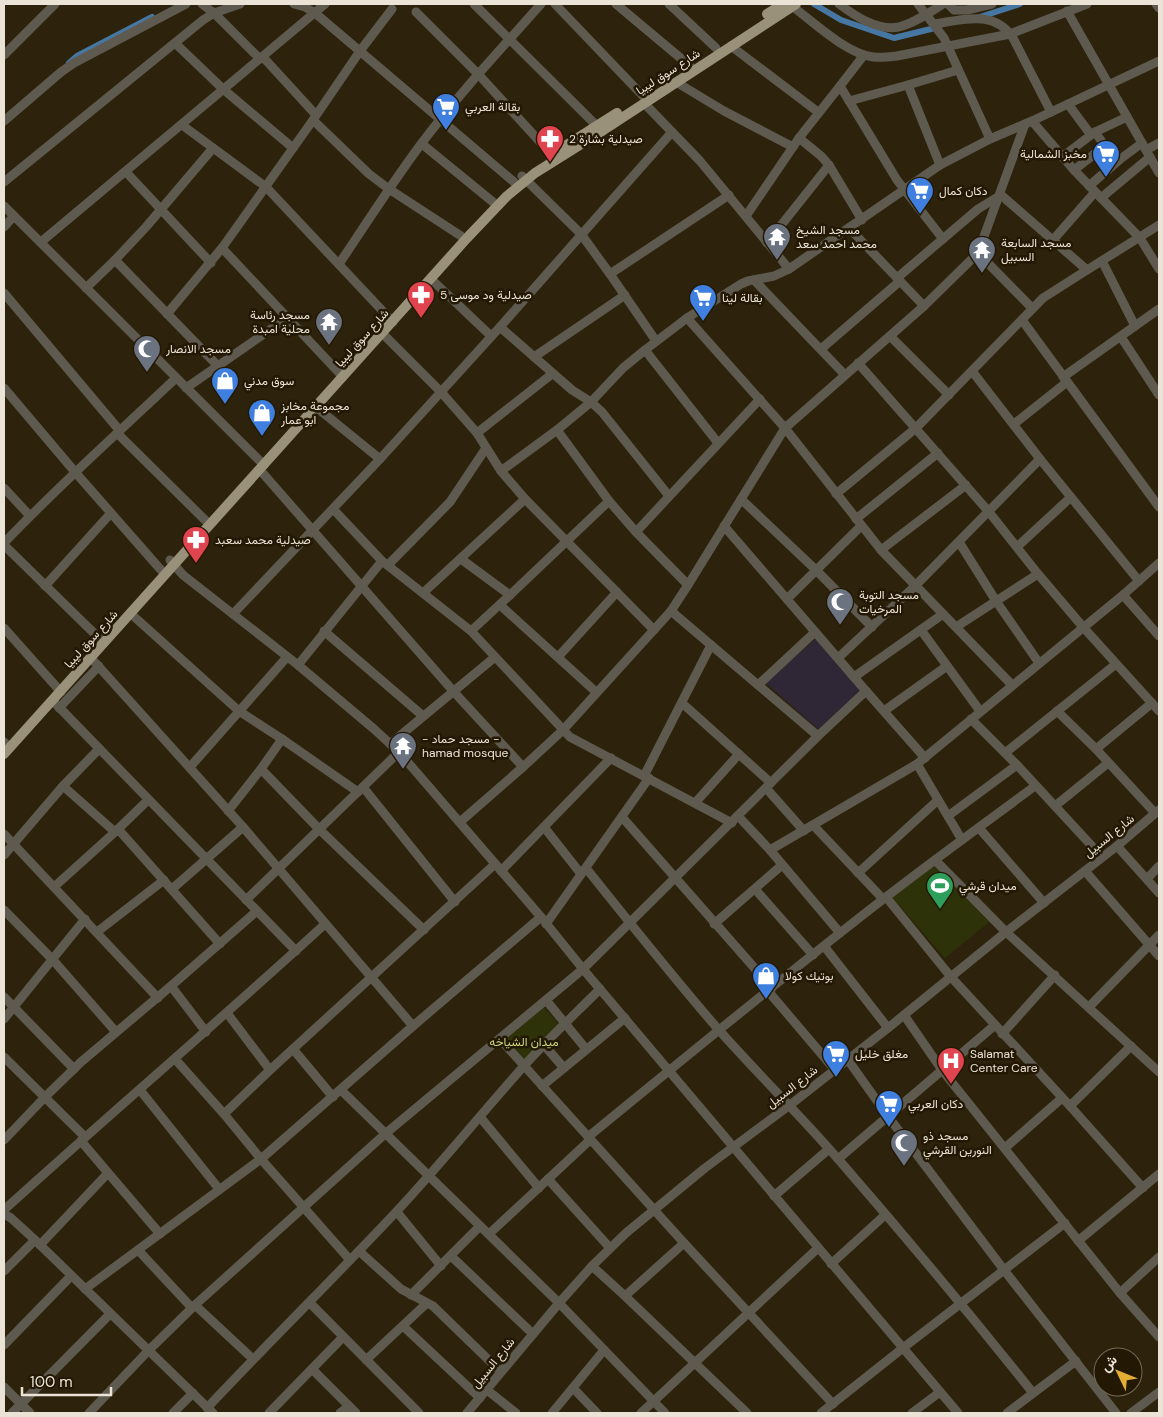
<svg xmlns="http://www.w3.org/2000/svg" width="1163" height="1417" viewBox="0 0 1163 1417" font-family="'DM Sans',Vazirmatn,sans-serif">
<rect width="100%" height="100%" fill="#2d220b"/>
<!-- education -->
<path fill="#2f2736" d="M817,638L861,689L819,730L765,682Z"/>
<!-- green -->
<g fill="#2e3209">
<path d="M934,865L989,922L945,958L892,897Z"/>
<path d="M544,1007L559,1025L524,1062L505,1040Z"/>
</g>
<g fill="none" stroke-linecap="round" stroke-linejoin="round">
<!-- canal -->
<g stroke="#4577a2" stroke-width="6">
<path d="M814,4L841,20L894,38L939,27"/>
<path d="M980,17L1020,4"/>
<path d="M69,63L77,56L152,17"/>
</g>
<!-- minor -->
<g stroke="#5f5a4f" stroke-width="9">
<path d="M202,4L214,13L260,59"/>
<path d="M294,4L305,7L315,13L514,182"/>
<path d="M474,4L600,129"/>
<path d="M555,4L643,96"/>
<path d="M616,4L690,66"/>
<path d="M669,4L716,48"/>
<path d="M839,4C855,16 877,31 899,27C915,23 930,12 943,4"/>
<path d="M918,4L944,38L990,139"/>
<path d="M948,4L954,10H967L992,4"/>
<path d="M1156,4L1159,8"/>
<path d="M792,6C813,22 847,54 873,57C881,58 889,57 897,56L1010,34L1087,4"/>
<path d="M1067,11L1159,173"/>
<path d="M416,12L479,75L552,155"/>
<path d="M934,24C962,20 994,9 1013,38L1051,112"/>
<path d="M175,43L223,89L293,148"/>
<path d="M731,46L818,112"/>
<path d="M4,55L55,4"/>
<path d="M263,57L316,115"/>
<path d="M676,82L724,111L793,147"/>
<path d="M908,85L940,165"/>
<path d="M840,86L864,55"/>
<path d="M849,101L908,85L958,70"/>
<path d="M644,103L700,161L789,269"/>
<path d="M1068,104L1091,135"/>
<path d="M313,120L369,174L389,189L461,236"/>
<path d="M4,121L61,72L74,63L186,4"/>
<path d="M1032,121L1074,170L1140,238L1159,269"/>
<path d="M182,125L266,187L393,322"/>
<path d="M1095,132L1105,146L1119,160"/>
<path d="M799,138L821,156L829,165L862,220"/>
<path d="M422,144L493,202"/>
<path d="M1146,150L1159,143"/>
<path d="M1094,154L1108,170"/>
<path d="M1062,157L1095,132L1127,117"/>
<path d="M1074,170L1105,146"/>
<path d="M126,172L211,263"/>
<path d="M522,176L581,234L610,274L656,341"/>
<path d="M4,182L203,20L214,13L240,4"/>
<path d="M1089,186L1119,160L1142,143"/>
<path d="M1101,198L1150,157"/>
<path d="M4,206L264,465"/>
<path d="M746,216L799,138L840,86L897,180L943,239"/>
<path d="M4,227L14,216"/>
<path d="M849,228L924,306"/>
<path d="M1053,240L1095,192"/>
<path d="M41,242L325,4"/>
<path d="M767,243L829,165"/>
<path d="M222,248L343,377"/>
<path d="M978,253L1032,308"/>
<path d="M115,260L218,366"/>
<path d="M1102,261L1135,326"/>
<path d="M339,264C366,224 392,183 421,144C458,95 500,50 541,4"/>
<path d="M610,274L729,195"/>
<path d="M897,278L978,209L1001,195L1087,270"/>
<path d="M431,279L491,336"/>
<path d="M754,280L845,375"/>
<path d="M86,288L115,260L146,227L213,148"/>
<path d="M4,293L120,431"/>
<path d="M167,314L222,248L313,120L360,51L392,9"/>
<path d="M687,318L785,428L881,550L1012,685"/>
<path d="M1022,320L1159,507"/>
<path d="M500,327L572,390L591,402L602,412L669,496"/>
<path d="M378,329L441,392L477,433L501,471L525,499L654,630"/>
<path d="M890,336L949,395"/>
<path d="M1121,337L1159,395"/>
<path d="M821,349L900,281"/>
<path d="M645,350L718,443"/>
<path d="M534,357L625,295"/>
<path d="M858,363L989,512L1038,574L1083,627L1159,711"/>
<path d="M972,371L1040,459L1139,581"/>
<path d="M1063,377L1159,309"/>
<path d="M4,388L75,472L161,570"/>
<path d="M186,388L287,318"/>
<path d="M316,407L380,459"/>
<path d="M1014,424L1067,382"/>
<path d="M557,430L609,501L636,532L688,585"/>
<path d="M477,433L552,374"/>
<path d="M118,434L206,521"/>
<path d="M260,470L454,692L523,767"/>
<path d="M501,471L557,430L591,402L623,368L645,350L687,318L741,284L748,281L774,276L789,269L940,165L990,139L1032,121L1159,61"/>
<path d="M4,488L30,516"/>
<path d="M836,494L916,428L1043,298L1087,270L1159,225"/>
<path d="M741,499L816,570L872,627"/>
<path d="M333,509L382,561L471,631L570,737L732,823"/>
<path d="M856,519L938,453"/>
<path d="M636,532L760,399"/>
<path d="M959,542L996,601L1039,663"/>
<path d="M4,543C59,485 118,433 176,378"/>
<path d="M4,545L104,643"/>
<path d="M1017,547L1071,497"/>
<path d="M881,550L966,485"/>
<path d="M461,559L510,595"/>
<path d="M170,560L183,575L298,665L374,729L399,752L541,917L583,969L958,1413"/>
<path d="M388,565L450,502L486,448"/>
<path d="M45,586L111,513"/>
<path d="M423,593L525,499"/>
<path d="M1123,595L1159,636"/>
<path d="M787,599L861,526"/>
<path d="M500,605L596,692"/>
<path d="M671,611L818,736"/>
<path d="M130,613L239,711L282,739L358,792"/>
<path d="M233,614L380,459L500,327L672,132"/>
<path d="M956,627L1038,574"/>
<path d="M4,628L61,692"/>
<path d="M921,630L980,711"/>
<path d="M324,631L423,716"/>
<path d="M471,631L510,595L609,501"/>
<path d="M558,657L617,592"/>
<path d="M91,658L243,827L413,1026"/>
<path d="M838,658L915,586L1040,459"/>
<path d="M298,665L382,561"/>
<path d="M854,677L943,614"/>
<path d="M758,685L815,632"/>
<path d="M866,691L925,758"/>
<path d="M53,701L296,951"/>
<path d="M682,703L771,783"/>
<path d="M59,708L99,666"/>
<path d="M884,711L947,666"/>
<path d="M1057,711L1096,749L1155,813"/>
<path d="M971,719L1017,765L1102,857"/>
<path d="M4,742L5,743"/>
<path d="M390,744L495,657"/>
<path d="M1096,749L1152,703"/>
<path d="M1005,753L1116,664"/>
<path d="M917,764L962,840"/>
<path d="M190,767L287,657"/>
<path d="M261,769L319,829L424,930"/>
<path d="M644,776L711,645"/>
<path d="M63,786L115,832"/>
<path d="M363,787L455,902"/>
<path d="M766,788L804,831"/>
<path d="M695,803L739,754"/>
<path d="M1055,806L1108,763"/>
<path d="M228,811L261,769L282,739"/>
<path d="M738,816L770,850L840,933"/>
<path d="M948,816L1017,765"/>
<path d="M622,817L772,988"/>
<path d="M460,822L523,767L563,730L671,611L688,585L785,428L924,306L978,253L1025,124"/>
<path d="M813,825L883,899"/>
<path d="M544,827L581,874"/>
<path d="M979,828L1044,903"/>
<path d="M118,829L220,944"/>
<path d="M4,834L158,998"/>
<path d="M1117,846L1159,893"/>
<path d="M770,850L917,764L1123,595L1159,563"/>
<path d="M4,855L63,786L99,749"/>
<path d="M935,860L1006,932L1159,1072"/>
<path d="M586,868C629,922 672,976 718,1029C757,1073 800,1115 839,1160C905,1236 970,1314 1033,1393"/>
<path d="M501,871L611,758"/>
<path d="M1085,871L1159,956"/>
<path d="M858,873L938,800"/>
<path d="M1147,879L1159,866"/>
<path d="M54,887L115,832L148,800"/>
<path d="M172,889L243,827"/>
<path d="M755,889L813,955"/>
<path d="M886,897L951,977L1070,1106L1143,1188"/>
<path d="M246,900L399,752"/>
<path d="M4,910L53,960L116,1032"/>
<path d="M546,924L649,778"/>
<path d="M714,924L782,865"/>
<path d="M97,932L164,880"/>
<path d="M824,946L888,1028"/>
<path d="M171,986L206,1032"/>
<path d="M768,991L835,1070"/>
<path d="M4,997L74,1069"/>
<path d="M546,1000L586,1049"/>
<path d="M1089,1007L1159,935"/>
<path d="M227,1013L270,1070"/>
<path d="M904,1015L942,1070L1120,1293L1159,1337"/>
<path d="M4,1019L85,919"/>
<path d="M1002,1034L1055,975"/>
<path d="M500,1039L684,1243L833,1404"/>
<path d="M544,1045L564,1068"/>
<path d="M293,1049L333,1097"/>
<path d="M4,1057L85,1137"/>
<path d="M175,1059L224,1114L261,1159L350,1260"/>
<path d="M848,1060L887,1115L1004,1270L1116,1413"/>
<path d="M542,1086L625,1018"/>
<path d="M140,1090L219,1189"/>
<path d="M341,1090L559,1303L665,1413"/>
<path d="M1070,1106L1131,1046"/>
<path d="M224,1114L270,1070L495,864"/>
<path d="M480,1117L539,1188"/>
<path d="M588,1137C687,1056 785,975 886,897C935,859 985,823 1035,786"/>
<path d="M4,1140L45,1097L81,1062L171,986L257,911"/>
<path d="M81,1141L160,1234"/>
<path d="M1005,1148L1062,1098"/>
<path d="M838,1159L995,1025"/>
<path d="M548,1179L610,1248"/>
<path d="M774,1196L829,1149"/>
<path d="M4,1210C110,1114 219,1021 325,924"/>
<path d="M397,1212L441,1266"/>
<path d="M4,1214L11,1218L35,1240L213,1413"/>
<path d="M489,1234L590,1140"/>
<path d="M1078,1241L1159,1174"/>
<path d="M40,1245L108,1173"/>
<path d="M138,1250L192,1308"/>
<path d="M359,1251L401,1289L433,1306L501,1372"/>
<path d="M451,1256L533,1334"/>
<path d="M831,1264L885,1215"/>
<path d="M592,1266L625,1296L747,1413"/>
<path d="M4,1271L35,1240"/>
<path d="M85,1289L261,1159L413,1026L541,917"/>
<path d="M1120,1293L1159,1257"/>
<path d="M411,1295L480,1226"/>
<path d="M625,1296L684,1243"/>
<path d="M310,1303L419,1413"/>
<path d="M195,1305L253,1359"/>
<path d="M403,1326L480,1398"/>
<path d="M4,1345L71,1276"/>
<path d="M366,1360L427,1303"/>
<path d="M312,1369L356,1413"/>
<path d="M4,1387L30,1413"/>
<path d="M573,1388L597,1413"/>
<path d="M487,1390L516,1413"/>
<path d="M207,1408C269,1342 334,1278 396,1212C440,1165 480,1115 523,1067C547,1040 574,1015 600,989"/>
<path d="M12,1413L110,1314"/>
<path d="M89,1413L148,1351L195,1305L385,1134L583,969L818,736L866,691L724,526"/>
<path d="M173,1413L193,1393"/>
<path d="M269,1413L343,1337"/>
<path d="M340,1413L349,1406"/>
<path d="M467,1413L559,1303L592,1266L626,1233L705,1168L790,1105L888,1028L1006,932L1117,846L1159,810"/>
<path d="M552,1413L604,1350"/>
<path d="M641,1413L818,1248"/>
<path d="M821,1413L903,1348L1065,1223"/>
<path d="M912,1413L940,1392"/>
<path d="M1007,1413L1076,1361"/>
<path d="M1131,1413L1159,1392"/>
</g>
<!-- major -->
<g stroke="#9a917a" stroke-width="10">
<path d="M767,14L783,4"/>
<path d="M562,148L617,113"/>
<path d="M4,754L467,238L507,196L535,173L602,131L796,4"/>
</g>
</g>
<!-- icons -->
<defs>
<symbol id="supermarket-pin" viewBox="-11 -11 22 30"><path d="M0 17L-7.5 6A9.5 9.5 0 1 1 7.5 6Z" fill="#3f7fe0" stroke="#231803"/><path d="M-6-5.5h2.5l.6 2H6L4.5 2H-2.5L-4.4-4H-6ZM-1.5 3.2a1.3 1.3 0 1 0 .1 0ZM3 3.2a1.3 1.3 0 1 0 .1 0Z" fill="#fff"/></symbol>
<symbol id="pharmacy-pin" viewBox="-11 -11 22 30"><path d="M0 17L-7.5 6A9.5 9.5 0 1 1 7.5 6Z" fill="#e0444e" stroke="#231803"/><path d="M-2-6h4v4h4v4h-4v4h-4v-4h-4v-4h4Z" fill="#fff"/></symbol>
<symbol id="temple-pin" viewBox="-11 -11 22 30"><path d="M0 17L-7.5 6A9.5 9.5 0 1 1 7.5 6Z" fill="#6b7280" stroke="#231803"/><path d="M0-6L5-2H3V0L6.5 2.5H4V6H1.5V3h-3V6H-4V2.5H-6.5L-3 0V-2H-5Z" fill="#fff"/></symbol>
<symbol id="mosque-pin" viewBox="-11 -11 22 30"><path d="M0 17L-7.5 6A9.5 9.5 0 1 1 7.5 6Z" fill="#6b7280" stroke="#231803"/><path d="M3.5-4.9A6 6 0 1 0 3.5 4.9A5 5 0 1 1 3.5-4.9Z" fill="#fff"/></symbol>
<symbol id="shop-pin" viewBox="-11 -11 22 30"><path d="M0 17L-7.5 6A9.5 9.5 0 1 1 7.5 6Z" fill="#3f7fe0" stroke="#231803"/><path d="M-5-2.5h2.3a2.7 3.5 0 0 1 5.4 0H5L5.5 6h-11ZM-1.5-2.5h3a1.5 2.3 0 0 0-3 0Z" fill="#fff"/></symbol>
<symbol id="stadium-pin" viewBox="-11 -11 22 30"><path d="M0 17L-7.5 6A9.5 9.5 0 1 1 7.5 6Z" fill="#2e9e5b" stroke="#231803"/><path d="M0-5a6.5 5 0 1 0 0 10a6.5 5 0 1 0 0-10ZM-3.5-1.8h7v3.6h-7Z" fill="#fff"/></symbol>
<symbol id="hospital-pin" viewBox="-11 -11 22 30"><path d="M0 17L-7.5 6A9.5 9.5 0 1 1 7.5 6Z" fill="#e0444e" stroke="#231803"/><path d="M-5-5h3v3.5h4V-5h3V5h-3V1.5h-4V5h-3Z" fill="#fff"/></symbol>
</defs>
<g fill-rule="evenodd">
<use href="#supermarket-pin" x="430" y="91" width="32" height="43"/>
<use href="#pharmacy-pin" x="534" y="123" width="32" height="43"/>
<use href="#supermarket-pin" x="1090" y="138" width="32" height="43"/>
<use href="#supermarket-pin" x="904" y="175" width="32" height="43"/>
<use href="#temple-pin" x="761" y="221" width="32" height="43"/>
<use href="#temple-pin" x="966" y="234" width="32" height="43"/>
<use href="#pharmacy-pin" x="405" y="279" width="32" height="43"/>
<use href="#supermarket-pin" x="687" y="282" width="32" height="43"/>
<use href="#temple-pin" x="313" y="306" width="32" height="43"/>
<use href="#mosque-pin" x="131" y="333" width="32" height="43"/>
<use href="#shop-pin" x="209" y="365" width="32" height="43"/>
<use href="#shop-pin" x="246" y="397" width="32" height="43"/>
<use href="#pharmacy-pin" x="180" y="524" width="32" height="43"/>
<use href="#mosque-pin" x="824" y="586" width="32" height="43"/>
<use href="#temple-pin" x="387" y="730" width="32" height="43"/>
<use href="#stadium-pin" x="924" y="870" width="32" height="43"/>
<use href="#shop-pin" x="750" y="960" width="32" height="43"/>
<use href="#supermarket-pin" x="820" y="1038" width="32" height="43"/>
<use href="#hospital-pin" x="935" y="1045" width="32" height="43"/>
<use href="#supermarket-pin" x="873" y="1088" width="32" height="43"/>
<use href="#mosque-pin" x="888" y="1127" width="32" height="43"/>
</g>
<g text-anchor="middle" stroke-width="5" stroke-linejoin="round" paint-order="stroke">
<!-- street labels -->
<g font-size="12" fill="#ebe3d5" stroke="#231803">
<text transform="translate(668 72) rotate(-33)" y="4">شارع سوق ليبيا</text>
<text transform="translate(362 338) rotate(-48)" y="4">شارع سوق ليبيا</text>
<text transform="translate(91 639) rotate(-48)" y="4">شارع سوق ليبيا</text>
<text transform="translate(1109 836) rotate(-39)" y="4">شارع السبيل</text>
<text transform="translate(792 1087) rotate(-38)" y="4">شارع السبيل</text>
<text transform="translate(493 1363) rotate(-51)" y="4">شارع السبيل</text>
</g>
<!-- poi labels -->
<g font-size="12" fill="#ebe3d5" stroke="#231803" text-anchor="start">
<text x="465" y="111">بقالة العربي</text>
<text x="569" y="143">صيدلية بشارة 2</text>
<text x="1087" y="158" text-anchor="end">مخبز الشمالية</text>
<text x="939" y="195">دكان كمال</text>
<text x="796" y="234">مسجد الشيخ<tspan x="796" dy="14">محمد احمد سعد</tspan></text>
<text x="1001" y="247">مسجد السابعة<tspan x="1001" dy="14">السبيل</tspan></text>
<text x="440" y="299">صيدلية ود موسى 5</text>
<text x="722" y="302">بقالة لينا</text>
<text x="310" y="319" text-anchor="end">مسجد رئاسة<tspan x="310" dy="14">محلية امبدة</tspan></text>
<text x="166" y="353">مسجد الانصار</text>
<text x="244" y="385">سوق مدني</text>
<text x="281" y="410">مجموعة مخابز<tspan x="281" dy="14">ابو عمار</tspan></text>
<text x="215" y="544">صيدلية محمد سعبد</text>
<text x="859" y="599">مسجد التوبة<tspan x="859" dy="14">المرخيات</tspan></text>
<text x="422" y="743">- مسجد حماد -<tspan x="422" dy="14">hamad mosque</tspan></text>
<text x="959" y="890">ميدان قرشي</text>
<text x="785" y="980">بوتيك كولا</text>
<text x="855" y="1058">مغلق خليل</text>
<text x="970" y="1058">Salamat<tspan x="970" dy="14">Center Care</tspan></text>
<text x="908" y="1108">دكان العربي</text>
<text x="923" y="1140">مسجد ذو<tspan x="923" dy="14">النورين القرشي</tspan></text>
</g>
<!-- park labels -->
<g font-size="12" fill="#cdd67a" stroke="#231803">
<text x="524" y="1046">ميدان الشياخه</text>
</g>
</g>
<!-- border -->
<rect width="1163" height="1417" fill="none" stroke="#ebe3d5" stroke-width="10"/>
<!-- north arrow -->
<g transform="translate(1118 1372) rotate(313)"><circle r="24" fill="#231803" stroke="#736957"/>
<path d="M0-4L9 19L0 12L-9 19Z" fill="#e4ae35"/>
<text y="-8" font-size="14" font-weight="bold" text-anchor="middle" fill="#ebe3d5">ش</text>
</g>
<!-- scale -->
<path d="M22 1387v8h89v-8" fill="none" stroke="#ebe3d5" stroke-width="2.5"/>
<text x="30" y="1387" font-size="15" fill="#ebe3d5" stroke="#231803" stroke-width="4" paint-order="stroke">100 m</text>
</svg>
